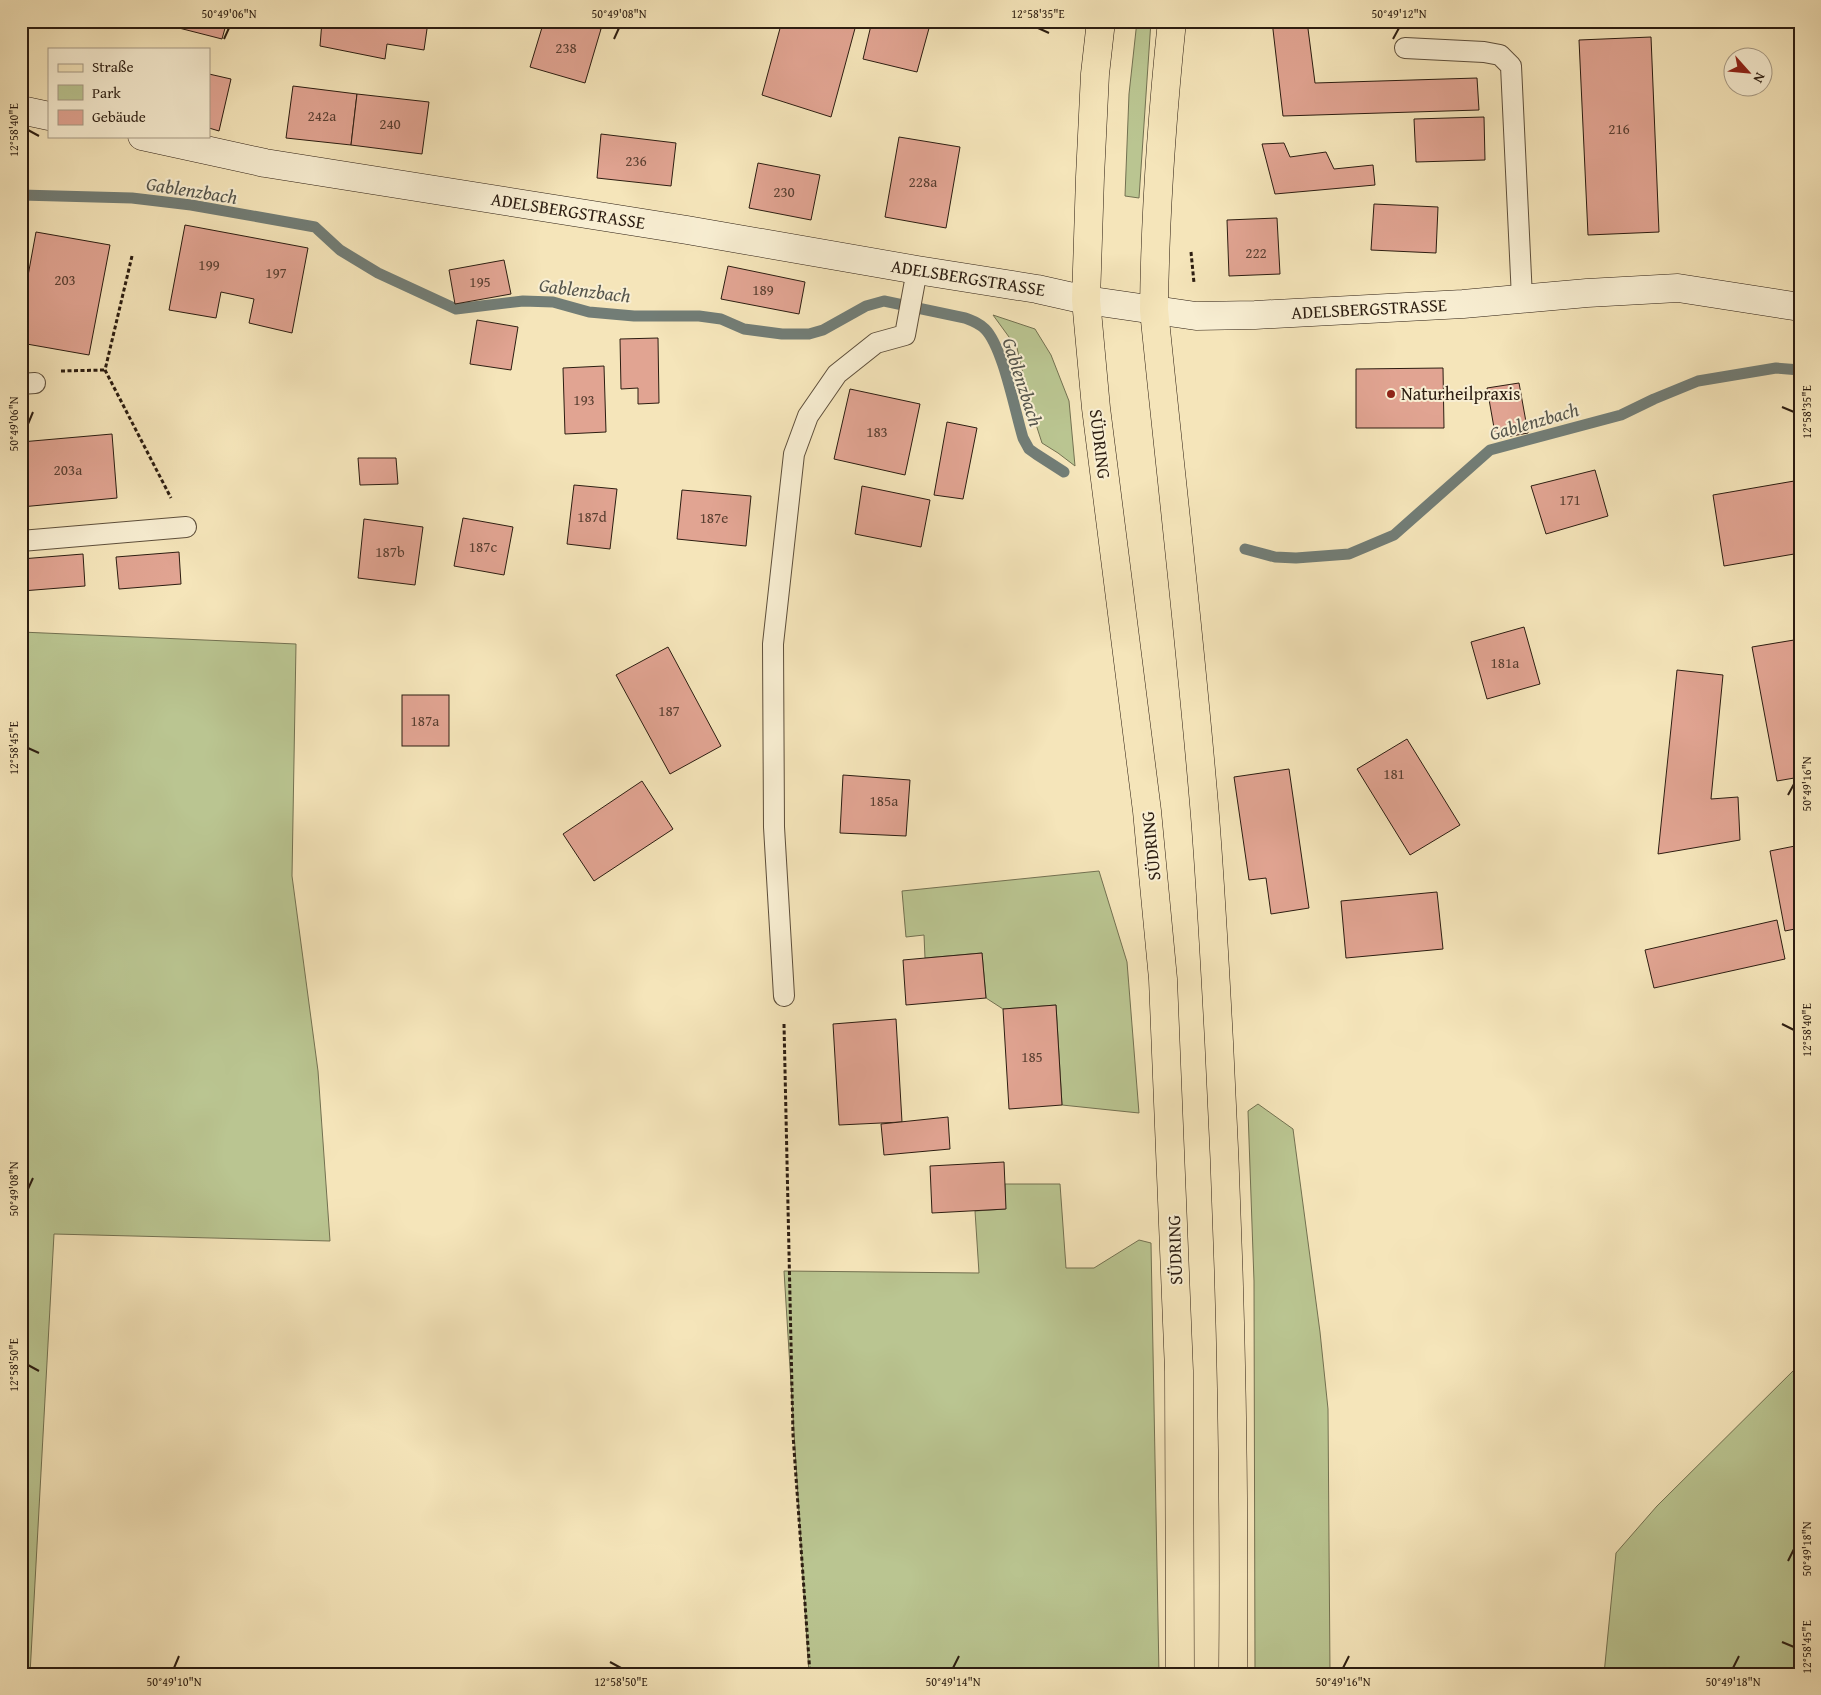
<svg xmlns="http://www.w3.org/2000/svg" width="1821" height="1695" viewBox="0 0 1821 1695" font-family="'Gentium Book Plus',serif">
<rect width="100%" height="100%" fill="#f5e5ba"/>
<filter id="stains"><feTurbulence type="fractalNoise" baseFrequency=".004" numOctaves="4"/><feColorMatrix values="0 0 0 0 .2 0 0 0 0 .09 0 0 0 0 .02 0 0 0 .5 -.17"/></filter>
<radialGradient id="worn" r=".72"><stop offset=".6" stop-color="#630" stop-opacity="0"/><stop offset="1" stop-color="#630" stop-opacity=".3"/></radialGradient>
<!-- green -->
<g fill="#bac591" stroke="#737151">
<path d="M1137,21H1151L1139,198L1125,196L1129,94Z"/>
<path d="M993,315L1035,329L1051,355L1069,401L1075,466L1058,453L1042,443L1032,412L1017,348Z"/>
<path d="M21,632L296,644L292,876L318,1071L330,1241L54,1234L30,1674H21Z"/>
<path d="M1099,871L1127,962L1139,1113L1062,1105L1056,1005L1003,1009L986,998L982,953L925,958L924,935L906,937L902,891Z"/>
<path d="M1258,1104L1293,1129L1320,1332L1328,1409L1330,1674H1255L1254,1281L1248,1111Z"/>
<path d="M1005,1184H1060L1066,1268H1094L1139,1240L1151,1243L1159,1674H809L784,1271L979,1273L975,1211L1005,1209Z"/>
<path d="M1800,1364V1674H1604L1616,1553L1657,1506Z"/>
</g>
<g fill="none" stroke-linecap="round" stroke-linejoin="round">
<!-- stream -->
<g stroke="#727d76" stroke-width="11">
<path d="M21,195L132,198L191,205L315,227L340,250L378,273L456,309L523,301L553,302L589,312L634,316H699L721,319L744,329L782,334H809L823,330L866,306L884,301L965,318C973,321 979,323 985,329C1003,347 1015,412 1023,438L1029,449L1036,454L1064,472"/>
<path d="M1245,549L1275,557L1296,558L1349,554L1394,535L1490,450L1621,415L1654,399L1698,381L1776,368L1800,370"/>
</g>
</g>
<!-- building -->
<g fill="#e1a492" stroke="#2c1d11">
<path d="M177,21H227L222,39L175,27Z"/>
<path d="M322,21H453L452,26L428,22L424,50L387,44L385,59L320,46Z"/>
<path d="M544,21H573L601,29L585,83L530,67Z"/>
<path d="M782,21H857L831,117L762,95Z"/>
<path d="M872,21H931L917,72L863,59Z"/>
<path d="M1272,21H1307L1315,83L1477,78L1479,110L1283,116Z"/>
<path d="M1651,37L1659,232L1588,235L1579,40Z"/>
<path d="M209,74L231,79L219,131L209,128Z"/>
<path d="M293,86L357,94L351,145L286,138Z"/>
<path d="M357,94L429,102L422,154L351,145Z"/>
<path d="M1484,117L1485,160L1416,162L1414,119Z"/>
<path d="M601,134L676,143L671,186L597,178Z"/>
<path d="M899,137L960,147L946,228L885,217Z"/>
<path d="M1284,143L1290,157L1326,152L1334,169L1373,165L1375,185L1275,194L1262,144Z"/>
<path d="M758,163L820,175L811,220L749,208Z"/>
<path d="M1374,204L1438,207L1436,253L1371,250Z"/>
<path d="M1277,218L1280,274L1229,276L1227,220Z"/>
<path d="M185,225L308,248L292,333L249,323L254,299L221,292L216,318L169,310Z"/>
<path d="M36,232L110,245L89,355L21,343V314Z"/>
<path d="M504,260L511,294L455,304L449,270Z"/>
<path d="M728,266L805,282L799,314L721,299Z"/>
<path d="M477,320L518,327L511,370L470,364Z"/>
<path d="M658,338L659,403L638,404V388L621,389L620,339Z"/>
<path d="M604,366L606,432L565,434L563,368Z"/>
<path d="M1443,368L1444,428H1356V369Z"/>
<path d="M1519,383L1528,433L1496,439L1487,388Z"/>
<path d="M850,389L920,404L905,475L834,459Z"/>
<path d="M947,422L977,428L963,499L934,495Z"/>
<path d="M112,434L117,498L21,507V442Z"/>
<path d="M358,458H396L398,484L360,485Z"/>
<path d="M1595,470L1608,516L1546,534L1531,486Z"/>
<path d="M1800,480V553L1724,566L1713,495Z"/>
<path d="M574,485L617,489L610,549L567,544Z"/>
<path d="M862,486L930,500L921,547L855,534Z"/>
<path d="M682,490L751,496L746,546L677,539Z"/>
<path d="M463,518L513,527L504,575L454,566Z"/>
<path d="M364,519L423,527L415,585L358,578Z"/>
<path d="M179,552L181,584L119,589L116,557Z"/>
<path d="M83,554L85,586L22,591L21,559Z"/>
<path d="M1524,627L1540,684L1487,699L1471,642Z"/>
<path d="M1800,639V777L1777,781L1752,647Z"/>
<path d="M668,647L721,746L670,774L616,675Z"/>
<path d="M1677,670L1723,675L1711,799L1738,797L1740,840L1658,854Z"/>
<rect x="402" y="695" width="47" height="51"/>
<path d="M1407,739L1460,825L1410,855L1357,769Z"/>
<path d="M1289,769L1309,908L1271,914L1266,878L1249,880L1234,777Z"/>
<path d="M843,775L910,780L906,836L840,833Z"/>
<path d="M642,781L673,829L594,881L563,834Z"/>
<path d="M1800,845V928L1785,931L1770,851Z"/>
<path d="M1437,892L1443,949L1346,958L1341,901Z"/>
<path d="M1777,920L1785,959L1654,988L1645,950Z"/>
<path d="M982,953L986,998L906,1005L903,960Z"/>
<path d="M1056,1005L1062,1105L1009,1109L1003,1009Z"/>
<path d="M896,1019L902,1122L839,1125L833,1024Z"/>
<path d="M948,1117L950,1149L884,1155L881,1124Z"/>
<path d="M1004,1162L1006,1209L932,1213L930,1166Z"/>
</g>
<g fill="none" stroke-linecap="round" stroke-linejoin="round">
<defs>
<g id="lane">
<path d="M1405,48L1484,52L1500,55L1511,66L1522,298"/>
<path d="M21,384L35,383"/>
<path d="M21,541L186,527"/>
<path d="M784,996L774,827L773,644L794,454L808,416L837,374L876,343L905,335L917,270"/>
</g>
<g id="secondary">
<path d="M21,110L49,116"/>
<path d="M142,136L265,163L687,230L917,270L1037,289L1086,300L1196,316L1255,315L1463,304L1587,293L1678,288L1800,307"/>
</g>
<g id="primary">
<path d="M1101,21L1095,74L1090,177L1086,300L1096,408L1147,811L1163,979L1179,1371L1180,1674"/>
<path d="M1172,21C1162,117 1155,213 1154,310C1171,478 1191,647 1205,816C1211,891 1215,967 1219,1042C1230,1252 1235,1463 1233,1674"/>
</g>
</defs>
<!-- lane casing -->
<use href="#lane" stroke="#5e4f3b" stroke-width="22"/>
<!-- secondary casing -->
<use href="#secondary" stroke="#2c1d11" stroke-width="29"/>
<!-- primary casing -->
<use href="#primary" stroke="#2c1d11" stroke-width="29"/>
<!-- path -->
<g stroke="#2c1d11" stroke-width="3" stroke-dasharray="4 2.5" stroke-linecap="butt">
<path d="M1191,252L1194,283"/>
<path d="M132,256L105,370L171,498"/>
<path d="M61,371L105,370"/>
<path d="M784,1024L793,1435L810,1674"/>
</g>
<!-- lane -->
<use href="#lane" stroke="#f8eed2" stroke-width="20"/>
<!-- secondary -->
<use href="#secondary" stroke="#f8eed2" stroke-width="28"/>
<!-- primary -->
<use href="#primary" stroke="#f5e5ba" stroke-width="28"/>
</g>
<!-- ticks -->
<path fill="none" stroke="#2c1d11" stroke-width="2" d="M1038,28L1049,33M224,39L229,28M614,39L619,28M1393,39L1399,28M28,130L39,136M1782,407L1794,412M28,424L33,412M28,748L39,753M1788,795L1794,784M1782,1024L1794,1030M28,1189L33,1178M28,1365L39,1371M1788,1561L1794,1549M1782,1642L1794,1647M610,1662L621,1668M174,1668L179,1656M953,1668L959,1656M1343,1668L1349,1656M1733,1668L1739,1656"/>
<!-- markers -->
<circle fill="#8f2418" stroke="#f8eed2" stroke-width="2" cx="1391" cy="394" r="5"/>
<g text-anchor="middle" stroke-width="4" stroke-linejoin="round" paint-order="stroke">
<!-- number labels -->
<g font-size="15" fill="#593f31">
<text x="566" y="53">238</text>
<text x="322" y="121">242a</text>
<text x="390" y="129">240</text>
<text x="1619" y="134">216</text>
<text x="636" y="166">236</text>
<text x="923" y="187">228a</text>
<text x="784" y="197">230</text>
<text x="1256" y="258">222</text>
<text x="209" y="270">199</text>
<text x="276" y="278">197</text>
<text x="65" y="285">203</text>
<text x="480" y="287">195</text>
<text x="763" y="295">189</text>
<text x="584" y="405">193</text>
<text x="877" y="437">183</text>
<text x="68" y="475">203a</text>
<text x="1570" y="505">171</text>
<text x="592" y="522">187d</text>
<text x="714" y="523">187e</text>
<text x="483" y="552">187c</text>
<text x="390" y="557">187b</text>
<text x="1505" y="668">181a</text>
<text x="669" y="716">187</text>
<text x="425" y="726">187a</text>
<text x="1394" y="779">181</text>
<text x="884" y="806">185a</text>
<text x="1032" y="1062">185</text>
</g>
<!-- street labels -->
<g font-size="18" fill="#2c1d11" stroke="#f8eed2">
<text transform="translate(568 211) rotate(9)" y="6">ADELSBERGSTRASSE</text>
<text transform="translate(968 278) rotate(9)" y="6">ADELSBERGSTRASSE</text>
<text transform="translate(1369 309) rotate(-3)" y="6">ADELSBERGSTRASSE</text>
<text transform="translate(1100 444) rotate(83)" y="6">SÜDRING</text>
<text transform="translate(1151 846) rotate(-96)" y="6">SÜDRING</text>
<text transform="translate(1175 1250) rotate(-92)" y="6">SÜDRING</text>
</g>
<!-- poi labels -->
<g font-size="18" fill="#2c1d11" stroke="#f8eed2" text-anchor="start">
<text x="1401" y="400">Naturheilpraxis</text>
</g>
<!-- water labels -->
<g font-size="19" font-style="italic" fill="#55554c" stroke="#f8eed2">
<text transform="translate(192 190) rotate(9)" y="7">Gablenzbach</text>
<text transform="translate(585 290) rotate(7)" y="7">Gablenzbach</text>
<text transform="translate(1023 382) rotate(72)" y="7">Gablenzbach</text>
<text transform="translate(1534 421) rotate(-16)" y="7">Gablenzbach</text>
</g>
</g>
<!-- margin -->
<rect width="1821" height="1695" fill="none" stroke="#f5e5ba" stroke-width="55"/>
<!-- legend -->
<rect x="48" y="48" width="162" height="90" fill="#f8eed2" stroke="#a69a85"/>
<rect x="58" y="64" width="25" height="8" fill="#f5e5ba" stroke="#a69a85"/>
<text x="92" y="72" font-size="15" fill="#2c1d11">Straße</text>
<rect x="58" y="85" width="25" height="15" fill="#bac591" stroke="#a69a85"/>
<text x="92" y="98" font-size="15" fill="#2c1d11">Park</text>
<rect x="58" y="110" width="25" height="15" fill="#e1a492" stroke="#a69a85"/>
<text x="92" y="122" font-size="15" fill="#2c1d11">Gebäude</text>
<!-- north arrow -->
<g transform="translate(1748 72) rotate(117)"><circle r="24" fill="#f8eed2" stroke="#a69a85"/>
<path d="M0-4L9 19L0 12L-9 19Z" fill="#8f2418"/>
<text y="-8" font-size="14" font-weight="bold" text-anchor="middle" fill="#2c1d11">N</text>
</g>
<rect x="28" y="28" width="1766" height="1640" fill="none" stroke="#2c1d11" stroke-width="2"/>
<g font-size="12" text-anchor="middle" fill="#2c1d11">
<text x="229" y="18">50°49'06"N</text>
<text x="619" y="18">50°49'08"N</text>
<text x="1038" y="18">12°58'35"E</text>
<text x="1399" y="18">50°49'12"N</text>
<text transform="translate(14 130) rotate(-90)" y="4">12°58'40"E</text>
<text transform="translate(1807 412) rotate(-90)" y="4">12°58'35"E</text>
<text transform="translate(14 424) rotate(-90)" y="4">50°49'06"N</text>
<text transform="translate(14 748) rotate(-90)" y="4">12°58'45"E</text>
<text transform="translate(1807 784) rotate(-90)" y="4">50°49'16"N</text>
<text transform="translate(1807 1030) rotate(-90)" y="4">12°58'40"E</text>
<text transform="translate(14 1189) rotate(-90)" y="4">50°49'08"N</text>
<text transform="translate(14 1365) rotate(-90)" y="4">12°58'50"E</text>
<text transform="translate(1807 1549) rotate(-90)" y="4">50°49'18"N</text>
<text transform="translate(1807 1647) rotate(-90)" y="4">12°58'45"E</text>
<text x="174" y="1686">50°49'10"N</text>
<text x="621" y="1686">12°58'50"E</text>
<text x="953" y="1686">50°49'14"N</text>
<text x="1343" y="1686">50°49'16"N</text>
<text x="1733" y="1686">50°49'18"N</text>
</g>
<rect width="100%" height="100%" filter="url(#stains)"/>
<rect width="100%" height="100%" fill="url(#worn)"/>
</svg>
